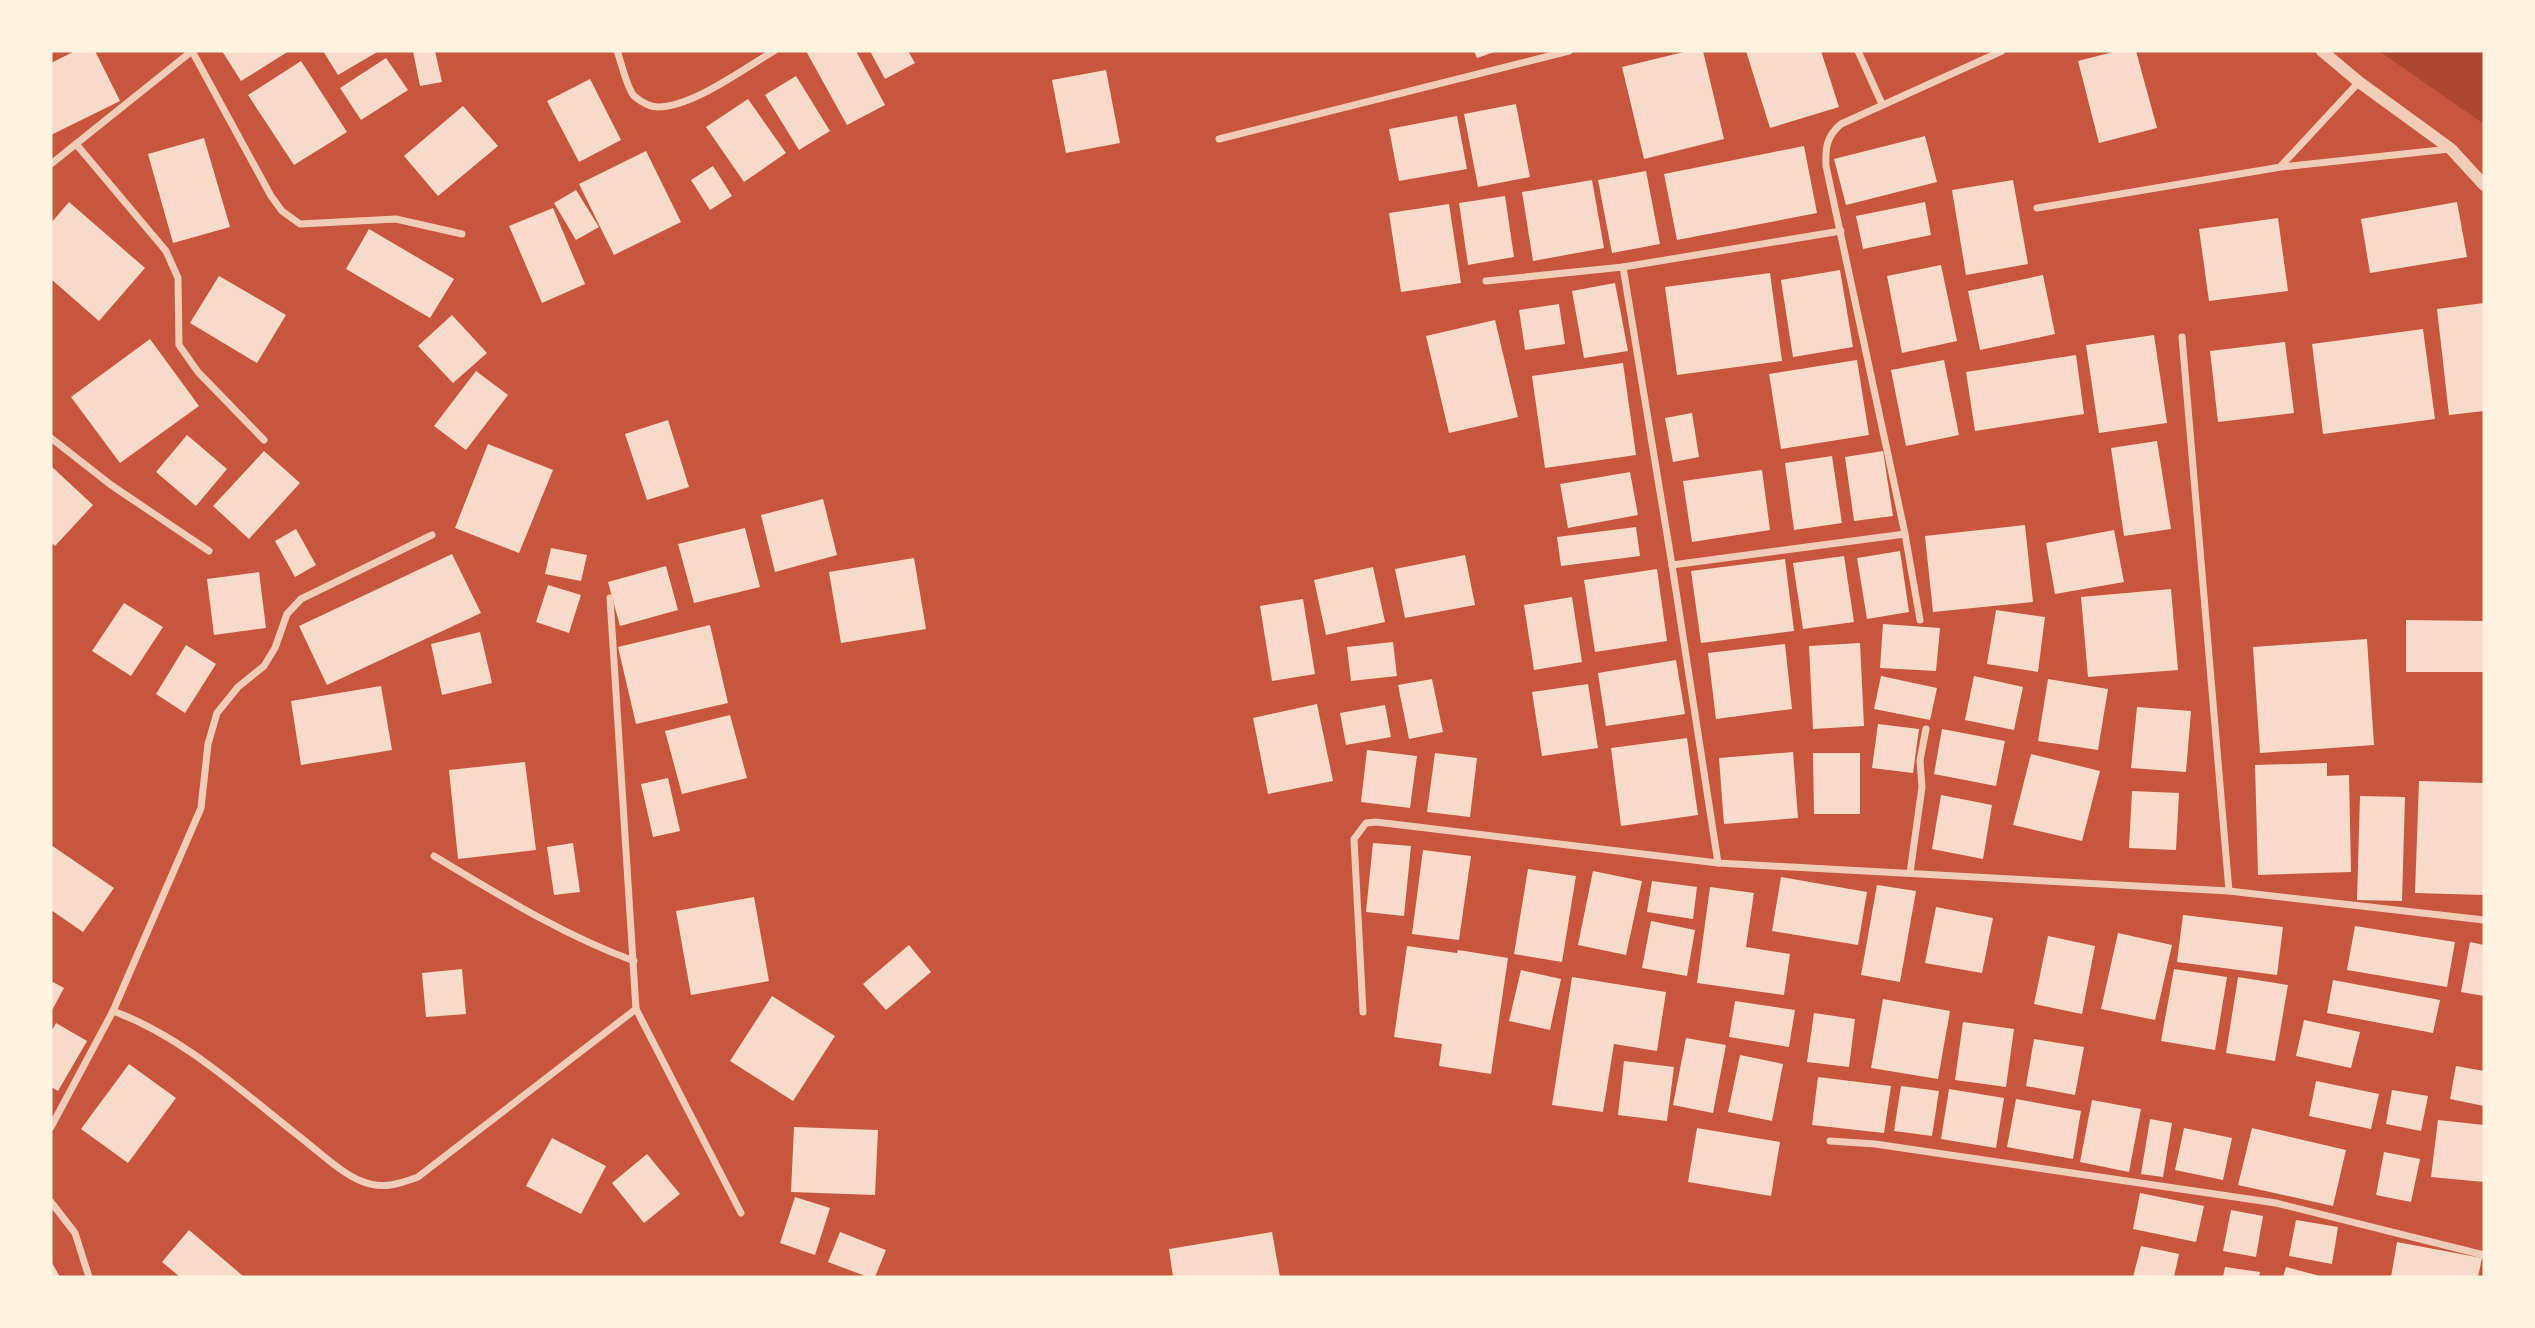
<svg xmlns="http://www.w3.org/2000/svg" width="2535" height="1328" viewBox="0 0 2535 1328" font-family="'Noto Sans',sans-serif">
<rect width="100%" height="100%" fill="#c8553d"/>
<!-- green -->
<path fill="#ae4732" d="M2379,51H2484V126L2481,122Z"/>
<!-- building -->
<g fill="#f7dbc8">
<path d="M75,51H95L120,101L51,135V63Z"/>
<path d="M222,51H289L241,81Z"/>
<path d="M323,51H379L338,75Z"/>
<path d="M413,51H435L442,82L420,86Z"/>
<path d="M806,51H856L885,105L847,125Z"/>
<path d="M870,51H908L915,63L885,79Z"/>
<path d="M1474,51H1497L1477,58Z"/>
<path d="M1688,51H1703L1724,139L1644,159L1622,67Z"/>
<path d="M1746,51H1821L1839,107L1770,128Z"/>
<path d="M2117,51H2136L2157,128L2099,143L2078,61Z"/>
<path d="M386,58L408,90L361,120L340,88Z"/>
<path d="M301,61L347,132L294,165L248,95Z"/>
<path d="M1106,70L1120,143L1066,153L1052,80Z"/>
<path d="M796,76L830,131L799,150L765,95Z"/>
<path d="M590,79L621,140L579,162L547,101Z"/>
<path d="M748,99L786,153L744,182L706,127Z"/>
<path d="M1516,104L1530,177L1478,187L1464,114Z"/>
<path d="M463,106L498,146L438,196L404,156Z"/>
<path d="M1457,116L1467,169L1399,181L1389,129Z"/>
<path d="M1925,136L1937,182L1846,205L1834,159Z"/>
<path d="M204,138L230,227L173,243L148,154Z"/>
<path d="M1804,146L1817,213L1677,240L1664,174Z"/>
<path d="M646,151L681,222L614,255L579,184Z"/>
<path d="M713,166L732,196L710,210L691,180Z"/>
<path d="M1646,171L1660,244L1612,253L1598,180Z"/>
<path d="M1592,180L1604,248L1533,261L1522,192Z"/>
<path d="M2013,180L2028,264L1966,275L1952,190Z"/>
<path d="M576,190L599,227L576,240L554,203Z"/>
<path d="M1505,196L1514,257L1468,265L1459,203Z"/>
<path d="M69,202L145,268L99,321L51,279V223Z"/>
<path d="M1925,202L1931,235L1863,249L1856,216Z"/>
<path d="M2457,202L2467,257L2370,273L2361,219Z"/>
<path d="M1449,204L1461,283L1401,292L1389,213Z"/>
<path d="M553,208L585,284L542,303L509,226Z"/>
<path d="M2278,218L2288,291L2209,301L2199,229Z"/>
<path d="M369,229L454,279L430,318L346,269Z"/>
<path d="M1941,265L1957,341L1902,353L1887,276Z"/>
<path d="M1840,270L1853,347L1793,357L1781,280Z"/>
<path d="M1770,273L1782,361L1677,375L1665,287Z"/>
<path d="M2043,275L2055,334L1980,350L1968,291Z"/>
<path d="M219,276L286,315L257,363L190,323Z"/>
<path d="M1615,283L1628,351L1584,358L1572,291Z"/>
<path d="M2484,303V411L2449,415L2437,309Z"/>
<path d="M1559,304L1565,344L1525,350L1519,310Z"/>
<path d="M452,315L487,353L453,383L418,346Z"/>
<path d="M1495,320L1518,417L1449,433L1426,336Z"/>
<path d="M2423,329L2435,419L2323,434L2312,344Z"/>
<path d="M2154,335L2167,423L2099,433L2086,345Z"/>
<path d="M150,339L199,406L120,463L71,397Z"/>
<path d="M2285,342L2294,413L2218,422L2210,351Z"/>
<path d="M2076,355L2084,414L1975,431L1966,372Z"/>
<path d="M1857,360L1869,435L1781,449L1769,374Z"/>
<path d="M1944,360L1959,435L1906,446L1891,370Z"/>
<path d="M1623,363L1636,455L1545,468L1532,376Z"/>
<path d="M476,371L508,395L466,450L434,426Z"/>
<path d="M1692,413L1699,457L1673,462L1665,418Z"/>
<path d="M668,420L689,487L647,500L625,434Z"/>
<path d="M187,435L227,469L196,506L156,472Z"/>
<path d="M2157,441L2171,529L2124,536L2111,448Z"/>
<path d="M488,444L553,470L519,553L455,528Z"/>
<path d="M264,451L300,483L249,539L213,506Z"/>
<path d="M1883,451L1893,516L1854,521L1845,457Z"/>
<path d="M1832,456L1842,523L1794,530L1785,463Z"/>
<path d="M51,466L93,505L55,546L51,542Z"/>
<path d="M1762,470L1770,530L1692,542L1683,481Z"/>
<path d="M1630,472L1638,515L1568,528L1560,484Z"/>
<path d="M823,499L837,555L775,572L761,515Z"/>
<path d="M2025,525L2033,602L1933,612L1925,536Z"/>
<path d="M1636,527L1640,556L1561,566L1557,537Z"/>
<path d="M745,528L760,587L694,603L678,544Z"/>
<path d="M296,529L316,565L295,577L275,541Z"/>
<path d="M2114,530L2124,582L2055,594L2046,543Z"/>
<path d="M551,548L587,555L581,581L545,574Z"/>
<path d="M1900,551L1909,612L1867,619L1857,558Z"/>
<path d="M452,554L481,613L327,685L299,626Z"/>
<path d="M1465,555L1475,605L1405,618L1395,569Z"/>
<path d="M1844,556L1854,622L1803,629L1793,563Z"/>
<path d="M914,558L926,629L841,643L829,572Z"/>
<path d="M1785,559L1794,631L1701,643L1691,571Z"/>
<path d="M666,566L678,610L620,626L608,582Z"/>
<path d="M1373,567L1385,622L1326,635L1314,580Z"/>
<path d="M1657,569L1667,641L1595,652L1584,580Z"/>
<path d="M259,572L266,628L214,635L207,579Z"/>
<path d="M548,585L581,595L569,633L536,622Z"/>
<path d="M2171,589L2178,670L2088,677L2081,597Z"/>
<path d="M1572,597L1582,662L1534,670L1524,605Z"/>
<path d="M1303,599L1315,674L1272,681L1260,606Z"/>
<path d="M124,603L163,627L131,676L92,651Z"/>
<path d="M1996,610L2045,617L2038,672L1987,664Z"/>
<path d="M2406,620L2484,621V672H2406Z"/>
<path d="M1883,624L1940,628L1936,671L1880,668Z"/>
<path d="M710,625L728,703L636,724L618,647Z"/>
<path d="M480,632L492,683L442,695L431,644Z"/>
<path d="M2367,639L2374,745L2260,753L2253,647Z"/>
<path d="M1393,642L1397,676L1351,681L1347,647Z"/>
<path d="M1860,643L1864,726L1813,729L1809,646Z"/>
<path d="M1785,644L1792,709L1716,719L1708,653Z"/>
<path d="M186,645L216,664L185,713L156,694Z"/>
<path d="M1676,660L1685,714L1606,726L1598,673Z"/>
<path d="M1881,676L1937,688L1930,720L1874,709Z"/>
<path d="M1974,676L2023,687L2014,730L1965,720Z"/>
<path d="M1432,679L1443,732L1409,739L1398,685Z"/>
<path d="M2048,679L2108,689L2098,750L2038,741Z"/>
<path d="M1588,684L1598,748L1542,756L1532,692Z"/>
<path d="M381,686L392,750L301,765L291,701Z"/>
<path d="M1317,704L1333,781L1268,794L1253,718Z"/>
<path d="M1385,705L1391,737L1346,745L1340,713Z"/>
<path d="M2137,707L2191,711L2186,772L2131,768Z"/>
<path d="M730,715L747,778L682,794L665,731Z"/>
<path d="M1878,724L1919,729L1913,773L1872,768Z"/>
<path d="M1942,729L2005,741L1996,786L1934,774Z"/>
<path d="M1687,738L1698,815L1621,826L1611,748Z"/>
<path d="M1367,750L1417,756L1410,808L1361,802Z"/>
<path d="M1793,752L1798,818L1724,824L1719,758Z"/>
<path d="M1435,753L1477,758L1470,817L1427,812Z"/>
<path d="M1813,753H1860V814H1814Z"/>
<path d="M2031,754L2100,771L2082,841L2013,825Z"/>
<path d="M525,762L536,850L458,859L449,770Z"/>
<path d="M2327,763V776L2349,775L2351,872L2258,875L2255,765Z"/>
<path d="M668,778L680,831L653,837L641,784Z"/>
<path d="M2419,781L2484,783V895L2415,893Z"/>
<path d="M2132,791L2179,793L2176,850L2129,848Z"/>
<path d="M1941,795L1992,805L1983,859L1932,849Z"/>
<path d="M2360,796L2405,797L2402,901L2357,900Z"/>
<path d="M573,843L580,892L554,895L547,847Z"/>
<path d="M1373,843L1411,846L1404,916L1366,912Z"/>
<path d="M51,845L114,888L83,932L51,910Z"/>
<path d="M1423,850L1471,856L1459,940L1412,934Z"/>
<path d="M1528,869L1576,876L1562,962L1514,954Z"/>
<path d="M1593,871L1642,881L1626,955L1578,945Z"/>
<path d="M1781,877L1867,892L1858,945L1772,931Z"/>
<path d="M1652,881L1697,887L1693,919L1647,912Z"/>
<path d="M1877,885L1916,891L1900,982L1861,975Z"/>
<path d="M1710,887L1754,893L1746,947L1790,954L1784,995L1697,983Z"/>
<path d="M754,897L769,981L691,995L676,911Z"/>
<path d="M1936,907L1993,918L1982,973L1925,963Z"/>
<path d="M2183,915L2283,927L2277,975L2177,962Z"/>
<path d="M1651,921L1695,930L1687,976L1642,968Z"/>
<path d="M2355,926L2455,942L2447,987L2347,970Z"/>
<path d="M2118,933L2172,945L2155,1020L2101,1009Z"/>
<path d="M2048,936L2095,946L2082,1014L2034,1004Z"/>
<path d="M2470,942L2484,945V996L2461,992Z"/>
<path d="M909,945L931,972L886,1010L863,984Z"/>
<path d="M1407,946L1457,953L1458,950L1508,958L1491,1074L1439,1066L1442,1044L1394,1037Z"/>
<path d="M462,969L466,1014L426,1017L422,973Z"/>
<path d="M2174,969L2227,977L2215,1050L2161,1041Z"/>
<path d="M1521,970L1561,979L1550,1030L1509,1021Z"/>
<path d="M1572,977L1666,992L1657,1051L1614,1044L1603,1112L1552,1105Z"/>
<path d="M2238,977L2288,985L2275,1061L2226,1053Z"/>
<path d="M2333,980L2440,1000L2433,1033L2327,1013Z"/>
<path d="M51,981L64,988L51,1012Z"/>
<path d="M772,996L835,1036L793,1101L730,1061Z"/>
<path d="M1883,999L1950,1011L1938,1079L1871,1068Z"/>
<path d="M1735,1001L1795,1010L1789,1047L1729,1037Z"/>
<path d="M1814,1013L1855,1019L1849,1067L1807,1062Z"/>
<path d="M2304,1020L2360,1032L2351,1068L2296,1056Z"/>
<path d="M1963,1022L2014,1029L2006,1087L1955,1080Z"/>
<path d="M56,1023L87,1041L58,1091L51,1087V1032Z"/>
<path d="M1686,1038L1726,1045L1713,1113L1673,1105Z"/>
<path d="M2034,1039L2084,1047L2075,1095L2026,1086Z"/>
<path d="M1740,1055L1783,1064L1772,1121L1728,1112Z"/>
<path d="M1624,1061L1674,1067L1667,1121L1618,1115Z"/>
<path d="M129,1064L176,1098L128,1163L81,1129Z"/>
<path d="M2456,1066L2484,1071V1106L2450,1099Z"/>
<path d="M1818,1077L1891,1086L1884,1133L1812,1125Z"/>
<path d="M2316,1081L2379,1094L2371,1129L2309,1116Z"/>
<path d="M1901,1086L1939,1091L1932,1136L1894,1131Z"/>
<path d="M1949,1089L2004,1098L1996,1148L1941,1139Z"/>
<path d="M2392,1090L2428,1096L2421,1131L2386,1124Z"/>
<path d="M2016,1099L2081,1111L2073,1159L2007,1147Z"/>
<path d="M2092,1100L2141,1109L2129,1172L2080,1162Z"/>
<path d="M2150,1119L2172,1123L2163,1177L2141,1174Z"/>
<path d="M2438,1120L2484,1125V1182L2431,1177Z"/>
<path d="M794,1127L878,1130L875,1195L791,1192Z"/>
<path d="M1697,1128L1780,1142L1771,1196L1688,1182Z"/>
<path d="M2184,1128L2232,1138L2223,1180L2175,1170Z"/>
<path d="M2252,1128L2346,1150L2333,1206L2238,1185Z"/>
<path d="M552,1138L606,1166L581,1214L526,1186Z"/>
<path d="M2384,1152L2420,1159L2411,1202L2376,1195Z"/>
<path d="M647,1154L680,1194L644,1223L612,1183Z"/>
<path d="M2140,1193L2204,1206L2196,1242L2133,1229Z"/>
<path d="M795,1197L830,1208L815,1255L780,1243Z"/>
<path d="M2231,1210L2263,1216L2256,1257L2223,1251Z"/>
<path d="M2296,1220L2338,1227L2332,1264L2289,1256Z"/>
<path d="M189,1230L243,1276L180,1277L162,1262Z"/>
<path d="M840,1232L886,1250L875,1277H868L828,1262Z"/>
<path d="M1272,1232L1280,1277H1173L1169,1249Z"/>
<path d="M2397,1242L2482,1258L2478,1277H2391Z"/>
<path d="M2141,1246L2179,1254L2174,1277H2133Z"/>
<path d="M51,1261L60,1277H51Z"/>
<path d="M2225,1267L2260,1272L2259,1277H2223Z"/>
<path d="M2286,1267L2320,1276V1277H2283Z"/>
</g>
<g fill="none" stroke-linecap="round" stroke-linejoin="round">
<!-- minor -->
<g stroke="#f1ccb7" stroke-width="7">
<path d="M192,51L271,196L282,211L300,224L396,219L462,234"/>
<path d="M617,51C621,61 627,89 634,96C640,101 650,107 658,107C694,106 743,69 774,51"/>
<path d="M1858,51L1882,104"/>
<path d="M1219,139L1569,51"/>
<path d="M76,144L166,251L178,278L179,345L198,372L264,440"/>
<path d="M51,164L192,51"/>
<path d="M2281,166L2359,82"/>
<path d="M2037,208L2281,167L2450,149"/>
<path d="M1623,267L1672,565L1718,863"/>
<path d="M1486,281L1623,267L1841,231"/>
<path d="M2182,337L2229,891"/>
<path d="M51,438L111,485L209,551"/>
<path d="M1905,534L1920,620"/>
<path d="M1672,565L1905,534L1826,166C1825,147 1827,136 1841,124L2002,51"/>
<path d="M434,856C499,895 563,935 634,961"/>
<path d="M1910,873L1922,787L1920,760L1926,729"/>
<path d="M636,1009L741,1213"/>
<path d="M113,1011L201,808L208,744L217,713L238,687L264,666L275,648L287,614L301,599L432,535"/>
<path d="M1363,1012L1354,839L1366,823L1376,822L1718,863L2229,891L2484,920"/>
<path d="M51,1127L113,1011C184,1037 241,1091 300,1137C318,1151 341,1173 361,1181C382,1190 399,1184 418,1177L636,1009L610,598"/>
<path d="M1830,1141L1875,1144L2276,1203L2484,1255"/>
<path d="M51,1202L75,1233L89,1277"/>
</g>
<!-- tertiary -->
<path stroke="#f1ccb7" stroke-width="12" d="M2322,51L2359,82L2451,149L2484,185"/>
</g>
<!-- border -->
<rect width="2535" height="1328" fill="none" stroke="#fff3e0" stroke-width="105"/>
</svg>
